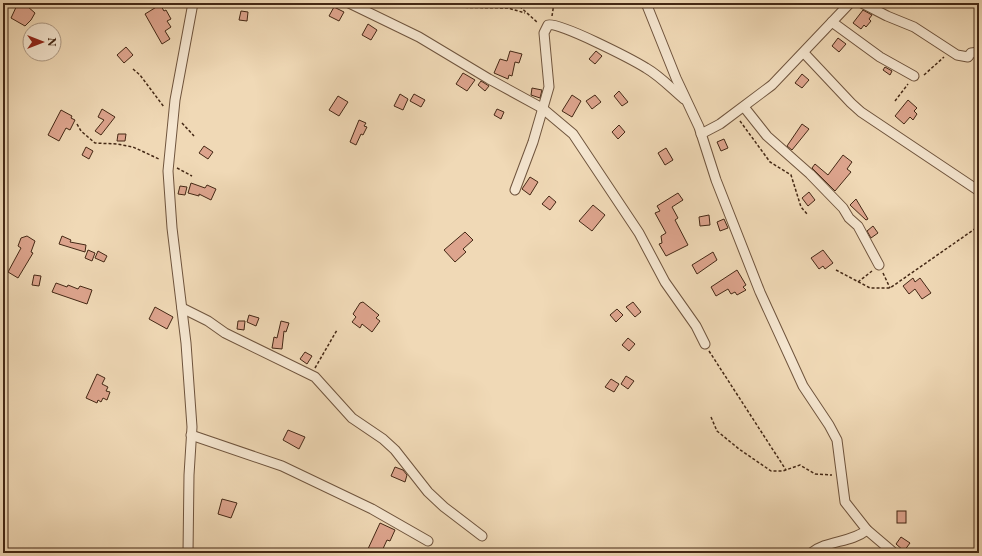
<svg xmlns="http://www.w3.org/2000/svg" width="982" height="556" viewBox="0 0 982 556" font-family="'EB Garamond',serif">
<rect width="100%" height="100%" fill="#f0d9b6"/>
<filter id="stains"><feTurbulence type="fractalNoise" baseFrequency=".005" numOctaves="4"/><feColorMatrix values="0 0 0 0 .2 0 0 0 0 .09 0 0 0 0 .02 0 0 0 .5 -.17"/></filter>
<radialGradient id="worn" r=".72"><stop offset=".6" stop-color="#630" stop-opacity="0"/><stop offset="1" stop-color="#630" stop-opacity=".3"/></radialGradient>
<!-- building -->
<g fill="#dda48d" stroke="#442815">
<path d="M18,3H28L27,6L35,13L31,20L25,26L11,18Z"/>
<path d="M158,6L159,8L161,6L164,11L166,10L171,19L167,21L171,27L165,31L170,39L162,44L145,14Z"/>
<path d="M334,7L344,12L339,21L329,16Z"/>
<path d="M863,10L872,15L869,19L871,21L866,27L864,25L861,29L853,23Z"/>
<path d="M241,11L248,12L247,21L239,20Z"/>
<path d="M368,24L377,30L371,40L362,35Z"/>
<path d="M838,38L846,44L839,52L832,46Z"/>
<path d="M126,47L133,55L124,63L117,55Z"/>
<path d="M510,51L522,54L519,63L515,62L512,76L509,75L508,79L494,73L500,59L507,61Z"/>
<path d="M596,51L602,56L595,64L589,59Z"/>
<path d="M885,67L892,71L890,75L883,70Z"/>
<path d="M463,73L475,80L467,91L456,84Z"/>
<path d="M802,74L809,80L802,88L795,83Z"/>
<path d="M481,81L489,86L485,91L478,85Z"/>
<path d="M532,88L542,90L540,98L531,95Z"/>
<path d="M619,91L628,102L622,106L614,96Z"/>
<path d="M400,94L408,99L403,110L394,106Z"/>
<path d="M414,94L425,100L421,107L410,101Z"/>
<path d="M572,95L581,101L572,117L562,111Z"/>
<path d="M595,95L601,102L592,109L586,101Z"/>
<path d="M338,96L348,102L339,116L329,110Z"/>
<path d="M908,100L917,108L914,111L917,114L913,120L910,117L904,124L895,116Z"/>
<path d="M102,109L115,117L101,135L95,131L104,120L98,117Z"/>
<path d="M497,109L504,112L501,119L494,115Z"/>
<path d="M61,110L72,116L71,118L75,120L70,130L66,128L59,141L48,135Z"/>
<path d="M359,120L366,123L364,126L367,127L363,135L361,134L356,145L350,142Z"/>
<path d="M802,124L809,129L792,150L787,146Z"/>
<path d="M619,125L625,132L618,139L612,132Z"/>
<path d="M118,134H126L125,141H117Z"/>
<path d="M724,139L728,148L721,151L717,142Z"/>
<path d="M204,146L213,152L208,159L199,153Z"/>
<path d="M86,147L93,151L89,159L82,155Z"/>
<path d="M666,148L673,160L665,165L658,153Z"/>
<path d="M843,155L852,162L847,169L851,172L835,191L812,168L815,164L828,175Z"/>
<path d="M530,177L538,182L530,195L522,189Z"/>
<path d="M191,183L205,188L207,185L216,189L211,200L199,194V196L188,193Z"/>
<path d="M180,186L187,187L185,195L178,194Z"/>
<path d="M809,192L815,200L808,206L802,198Z"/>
<path d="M678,193L683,200L672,207L678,218L675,220L688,245L666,256L659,244L662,243L661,236L666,233L655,213L660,211L657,206Z"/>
<path d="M549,196L556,202L550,210L542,204Z"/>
<path d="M856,199L868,219L866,220L850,205Z"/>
<path d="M593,205L605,215L592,231L579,221Z"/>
<path d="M709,215L710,225L700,226L699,217Z"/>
<path d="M724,219L728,228L720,231L717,222Z"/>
<path d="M873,226L878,233L871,238L867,231Z"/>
<path d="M465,232L473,240L463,249L466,252L455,262L444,250Z"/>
<path d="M27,236L35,241L31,252L33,253L18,278L8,272L21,248L18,246L21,238Z"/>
<path d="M62,236L71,240L70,242L86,245L85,252L59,244Z"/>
<path d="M88,250L95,253L92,261L85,258Z"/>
<path d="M823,250L833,263L825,269L823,266L819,269L811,258Z"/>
<path d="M98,251L107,256L104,262L95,258Z"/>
<path d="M713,252L717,260L697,274L692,265Z"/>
<path d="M737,270L746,285L743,287L746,290L737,295L735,292L731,294L728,289L716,296L711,287Z"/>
<path d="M34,275L41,276L39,286L32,285Z"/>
<path d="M913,278L915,282L920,278L931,293L922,299L915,289L909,294L903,286Z"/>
<path d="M56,283L67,287L68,285L78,289L80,286L92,290L87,304L52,292Z"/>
<path d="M363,302L379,315L376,318L380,321L372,332L362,324L360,328L352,322L356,317L353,314L360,303Z"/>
<path d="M633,302L641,312L635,317L626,307Z"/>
<path d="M155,307L173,317L167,329L149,319Z"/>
<path d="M617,309L623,315L616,322L610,315Z"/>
<path d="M249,315L259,318L256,326L247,322Z"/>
<path d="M238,321H245L244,330L237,329Z"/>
<path d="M281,321L289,323L286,332L284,331L282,349L272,348L274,337L277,338Z"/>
<path d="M628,338L635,344L629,351L622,345Z"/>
<path d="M305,352L312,356L307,364L300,359Z"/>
<path d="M97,374L105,378L102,384L108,387L106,391L110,392L107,400L103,398L101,402L98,400L97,403L86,398Z"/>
<path d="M626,376L634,381L628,389L621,384Z"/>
<path d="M611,379L619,384L614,392L605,387Z"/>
<path d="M288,430L305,437L299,449L283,440Z"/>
<path d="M395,467L403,470L407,475L405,482L391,476Z"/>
<path d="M222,499L237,503L231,518L218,514Z"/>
<rect x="897" y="511" width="9" height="12"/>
<path d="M380,523L395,530L390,541L387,540L381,553H372L367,551Z"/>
<path d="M901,537L910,543L904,551L896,544Z"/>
</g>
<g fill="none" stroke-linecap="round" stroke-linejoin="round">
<defs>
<g id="street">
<path d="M349,3L419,37L489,79L542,108L573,134L639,233L665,282L696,326L705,344"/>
<path d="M646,3L676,78L699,127L716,180L760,292L803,386L829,425L837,440L845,502L867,530L894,553"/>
<path d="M862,3L887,16L914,27L957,55L968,57L971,53L979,52"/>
<path d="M832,22L880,57L914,76"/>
<path d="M804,53L851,103L861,112L979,191"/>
<path d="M744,107L767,136L810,174L843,208L849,218L858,226L879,265"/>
<path d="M701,134L720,124L772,85L850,3"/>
<path d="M515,190L533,142L549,87L544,33L548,25C558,21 633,60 646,68C660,76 672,89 684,99"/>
<path d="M182,308L208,321L225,333L315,377L352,418L383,439L395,450L428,492L444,507L482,536"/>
<path d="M191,435L282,466L372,509L428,541"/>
<path d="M188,553L189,475L192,427L186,343L172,228L168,171L175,100L193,3"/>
<path d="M811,553C827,540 851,543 867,530"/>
</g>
</defs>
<!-- street casing -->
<use href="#street" stroke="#6f543d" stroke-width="11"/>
<!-- path -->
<g stroke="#442815" stroke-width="1.5" stroke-dasharray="3 2" stroke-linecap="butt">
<path d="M516,3L538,23"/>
<path d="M169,7L174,3"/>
<path d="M440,7L508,8L525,13"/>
<path d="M552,16L554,3"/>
<path d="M133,69L140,75L164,107"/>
<path d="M924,75L944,57"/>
<path d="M895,101L908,84"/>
<path d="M740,121L770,162L791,175L801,207L807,214"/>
<path d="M182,123L194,136"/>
<path d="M77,124L81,131L95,143L117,144L133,147L159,159"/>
<path d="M177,168L192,176"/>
<path d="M836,270L870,288H890L979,226"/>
<path d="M883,273L890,288"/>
<path d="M858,282L872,271"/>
<path d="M709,351L786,470"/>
<path d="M315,368L337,330"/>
<path d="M711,417L717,431L739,449L771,471H783L800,465L815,474L832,475"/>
</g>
<!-- street -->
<use href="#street" stroke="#f5e6d0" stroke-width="9"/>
</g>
<!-- margin -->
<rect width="982" height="556" fill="none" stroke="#f0d9b6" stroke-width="16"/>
<rect x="4" y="4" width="974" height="548" fill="none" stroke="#442815" stroke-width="2"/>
<rect x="8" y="8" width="966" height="540" fill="none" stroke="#442815"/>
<!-- north arrow -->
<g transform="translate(42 42) rotate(90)"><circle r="19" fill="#f5e6d0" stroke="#ae9a85"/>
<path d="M0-3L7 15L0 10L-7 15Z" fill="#8f2418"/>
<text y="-6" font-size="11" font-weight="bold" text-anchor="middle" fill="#442815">N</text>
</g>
<rect width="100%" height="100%" filter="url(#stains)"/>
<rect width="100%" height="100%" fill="url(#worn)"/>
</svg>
